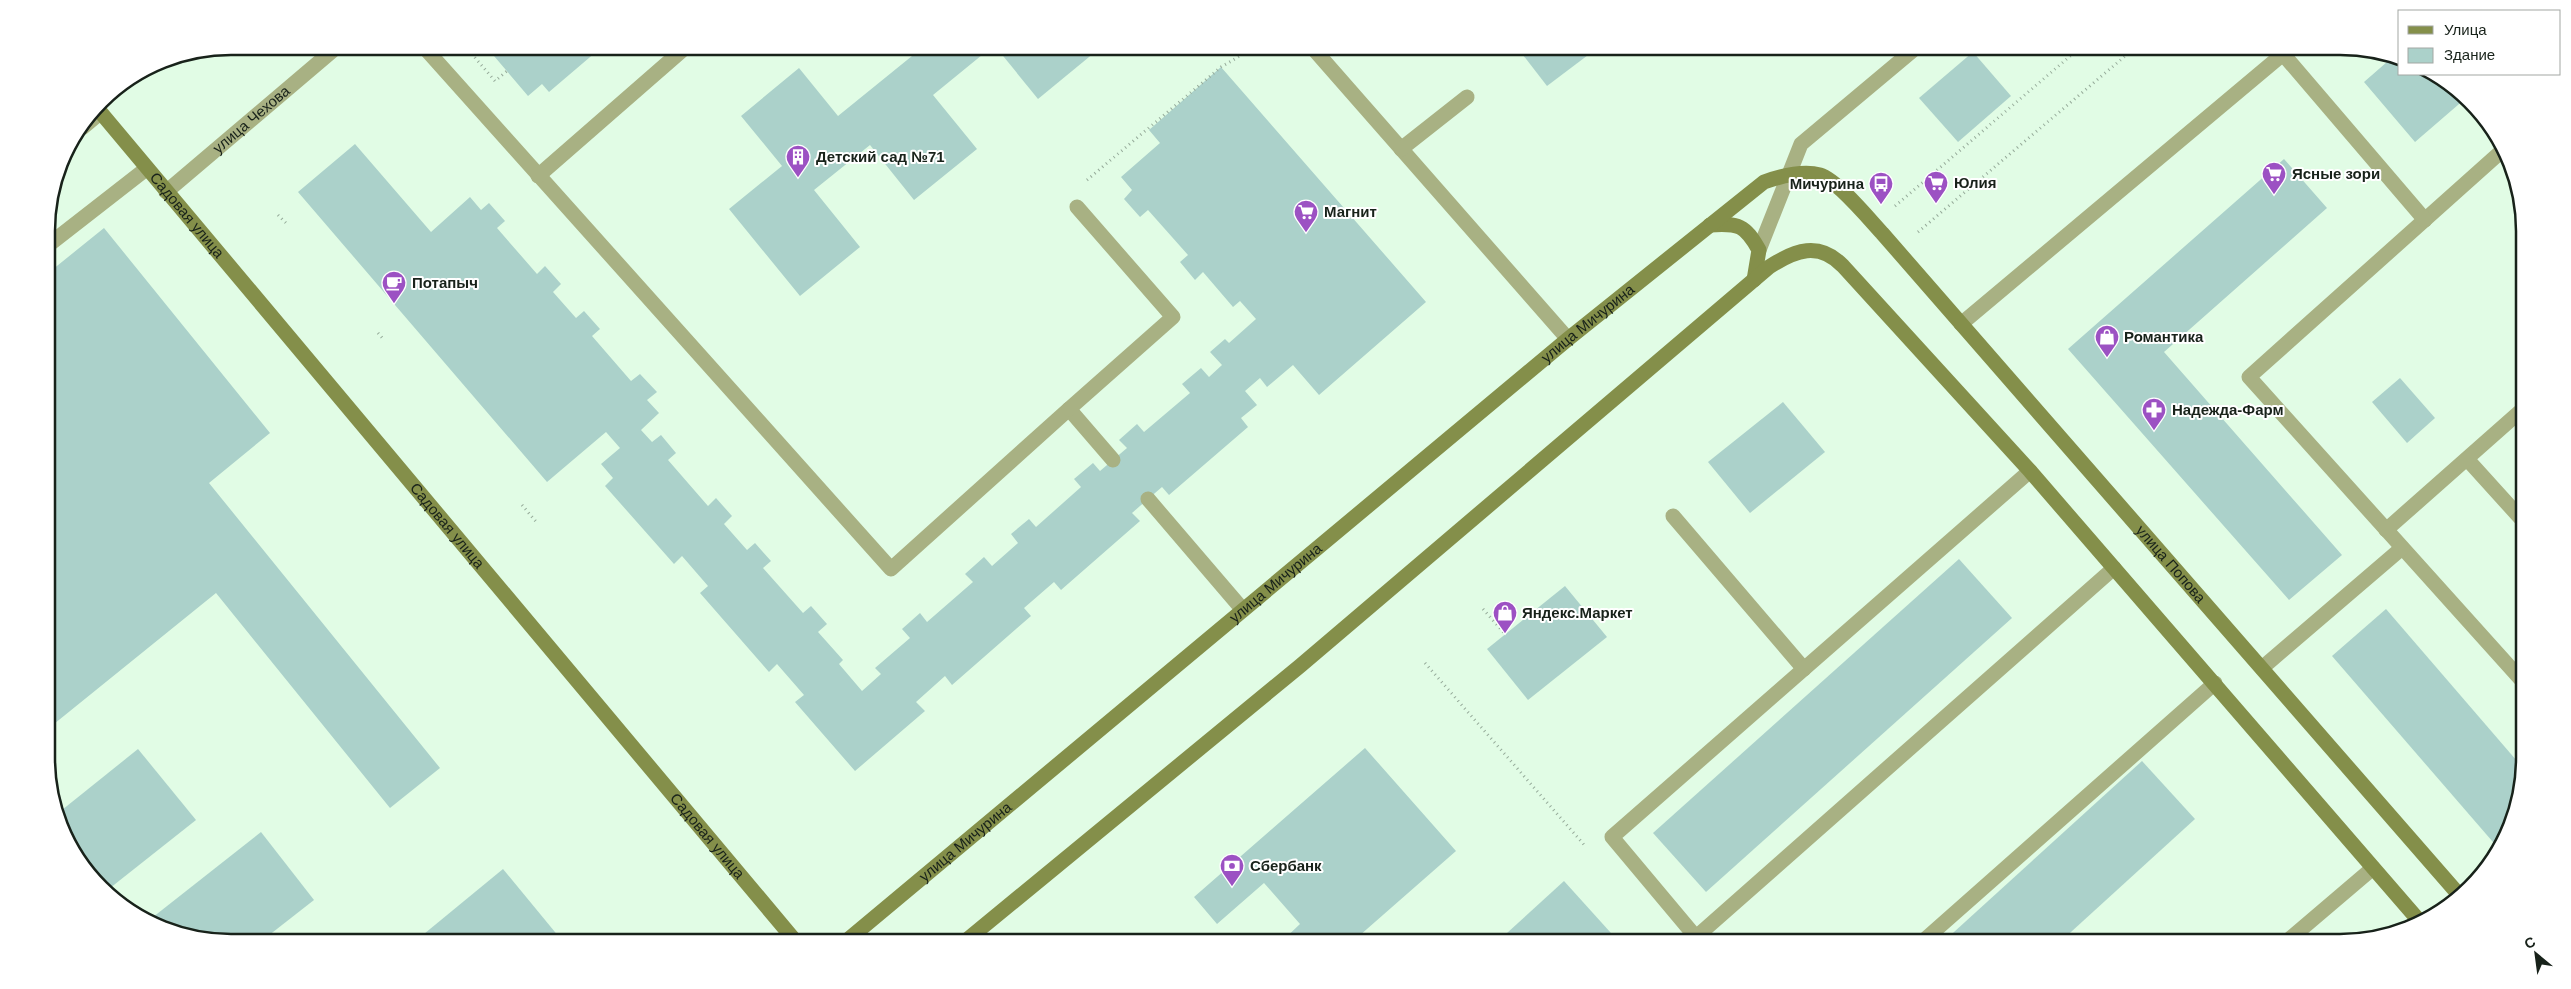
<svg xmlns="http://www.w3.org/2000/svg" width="2571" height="989" viewBox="0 0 2571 989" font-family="Arial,sans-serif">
<rect width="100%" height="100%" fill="#e1fce5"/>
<!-- building -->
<g fill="#abd1ca">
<path d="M504,46H603L549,92L542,84L528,96L494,56Z"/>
<path d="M904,46H993L933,95L977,149L914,200L870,145L814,190L860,247L800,296L729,209L782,166L741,116L799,68L838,116L912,56Z"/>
<path d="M995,46H1099L1100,48L1038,99Z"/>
<path d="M1516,46H1600L1547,86Z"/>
<path d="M1973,52L2011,96L1958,142L1919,98Z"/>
<path d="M2395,55L2400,56V74H2435L2466,98L2415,142L2364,82Z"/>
<path d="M1221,67L1426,302L1319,395L1293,365L1267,387L1260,378L1245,391L1257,405L1241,418L1248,427L1169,495L1162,487L1148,499L1132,513L1140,521L1061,590L1054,582L1024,608L1031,616L952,685L945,676L916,702L925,711L855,771L795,702L804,695L777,664L769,672L700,593L708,586L682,556L674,564L605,486L613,478L601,464L620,448L606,432L547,482L298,192L355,144L431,232L470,197L481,210L489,203L505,221L497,228L537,274L545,266L561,284L553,292L576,318L584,311L600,329L592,336L631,381L640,374L657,392L647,400L659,413L641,430L652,442L661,435L676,453L668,460L708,506L716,498L732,516L724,524L747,550L755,543L771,561L763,568L803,613L811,606L827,624L818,632L843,660L839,664L862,691L881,674L875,668L910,638L902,629L920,613L927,622L973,582L965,574L984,557L992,566L1018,543L1011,534L1029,519L1036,527L1081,487L1074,479L1093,463L1100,471L1127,448L1119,440L1137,424L1144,432L1190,393L1182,384L1201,368L1209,377L1222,365L1210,352L1225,339L1229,343L1256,319L1240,301L1233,307L1203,272L1195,280L1180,262L1188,255L1148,210L1140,217L1124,199L1132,190L1121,177L1160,143L1149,130Z"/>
<path d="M2284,159L2327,208L2164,352L2342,555L2289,600L2068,349Z"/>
<path d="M104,228L270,433L209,483L440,768L390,808L216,593L49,728L47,274Z"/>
<path d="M2400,378L2435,418L2407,443L2372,402Z"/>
<path d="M1783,402L1825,452L1750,513L1708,462Z"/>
<path d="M1959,559L2012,618L1706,892L1653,833Z"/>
<path d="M1565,586L1607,637L1528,700L1487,649Z"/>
<path d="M2386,609L2523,768L2515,817L2499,849L2332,656Z"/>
<path d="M1365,748L1456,851L1351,943H1280L1300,924L1264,883L1217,924L1194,897Z"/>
<path d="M138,749L196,820L105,892L92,880L65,840L57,814Z"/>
<path d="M2142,761L2195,819L2060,942H1943Z"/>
<path d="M261,832L314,900L259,943H231L172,933L148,921Z"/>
<path d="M503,869L564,943H413Z"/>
<path d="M1564,881L1620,943H1496Z"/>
</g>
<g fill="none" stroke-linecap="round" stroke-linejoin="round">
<!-- path -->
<g stroke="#96ab9a" stroke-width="3" stroke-dasharray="1 4" stroke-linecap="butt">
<path d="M465,46L495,81L507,71"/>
<path d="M1087,180L1221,67L1257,46"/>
<path d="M1895,206L2082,46"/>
<path d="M278,215L288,225"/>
<path d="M1918,232L2137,46"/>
<path d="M378,333L384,340"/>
<path d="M522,505L538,524"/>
<path d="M1483,609L1505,634"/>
<path d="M1425,663L1586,847"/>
</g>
<!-- lane -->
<g stroke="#a8b183" stroke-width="15">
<path d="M423,46L891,569L1069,409L1113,460"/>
<path d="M1311,46L1568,339"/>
<path d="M82,128L100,113"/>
<path d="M1401,149L1467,97"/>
<path d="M2504,149L2249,377L2525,684"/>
<path d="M538,176L687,46"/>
<path d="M51,243L146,169"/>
<path d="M1961,324L2283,54L2425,220"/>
<path d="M1069,409L1173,317L1077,207"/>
<path d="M2467,459L2524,522"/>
<path d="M1148,499L1243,610"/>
<path d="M1673,516L1804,669"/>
<path d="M2386,530L2524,408"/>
<path d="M2262,668L2402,548"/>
<path d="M1695,938L2114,568"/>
<path d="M1700,942L1612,837L2030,471"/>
<path d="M1922,942L2215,683"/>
<path d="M2286,942L2373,868"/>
</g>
<!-- street -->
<g stroke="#a8b183" stroke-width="15">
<path id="s1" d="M166,192L338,46"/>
<path d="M1759,250L1801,144L1918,46"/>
</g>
<!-- secondary -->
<g stroke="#848f4a" stroke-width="15">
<path id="s2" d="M97,108L797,943"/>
<path d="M1710,225C1739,223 1745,225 1759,250L1754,280"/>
<path id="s3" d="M844,943L1568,339L1764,182C1781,176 1802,170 1820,175C1837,180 1869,219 1882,233L2460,896"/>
<path d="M963,943L1300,666L1769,267C1795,250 1819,241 1843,266L2030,471L2421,923"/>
</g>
</g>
<!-- icons -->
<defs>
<symbol id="building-pin" viewBox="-11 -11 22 30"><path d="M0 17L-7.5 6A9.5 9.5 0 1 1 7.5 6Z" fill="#9c51c3" stroke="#fff"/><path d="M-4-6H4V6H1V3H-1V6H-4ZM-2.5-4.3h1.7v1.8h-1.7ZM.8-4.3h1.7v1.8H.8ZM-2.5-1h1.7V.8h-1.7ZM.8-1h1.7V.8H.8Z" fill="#fff"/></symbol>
<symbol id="supermarket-pin" viewBox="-11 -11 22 30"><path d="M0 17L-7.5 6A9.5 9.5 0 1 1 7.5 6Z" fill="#9c51c3" stroke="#fff"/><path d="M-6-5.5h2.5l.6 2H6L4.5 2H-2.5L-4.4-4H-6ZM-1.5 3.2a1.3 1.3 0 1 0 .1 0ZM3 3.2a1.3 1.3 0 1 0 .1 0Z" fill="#fff"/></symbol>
<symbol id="bus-pin" viewBox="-11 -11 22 30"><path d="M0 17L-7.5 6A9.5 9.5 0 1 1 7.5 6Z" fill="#9c51c3" stroke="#fff"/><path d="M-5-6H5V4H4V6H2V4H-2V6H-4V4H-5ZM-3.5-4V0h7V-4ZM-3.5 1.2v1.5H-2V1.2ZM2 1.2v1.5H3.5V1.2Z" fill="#fff"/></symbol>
<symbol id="cafe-pin" viewBox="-11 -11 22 30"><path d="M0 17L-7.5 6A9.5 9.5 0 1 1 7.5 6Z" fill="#9c51c3" stroke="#fff"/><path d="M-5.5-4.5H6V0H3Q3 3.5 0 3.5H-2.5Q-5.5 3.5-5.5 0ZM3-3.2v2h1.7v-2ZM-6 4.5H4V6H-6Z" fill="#fff"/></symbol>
<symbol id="shop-pin" viewBox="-11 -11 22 30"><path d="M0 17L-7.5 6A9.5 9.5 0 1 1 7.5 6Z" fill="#9c51c3" stroke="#fff"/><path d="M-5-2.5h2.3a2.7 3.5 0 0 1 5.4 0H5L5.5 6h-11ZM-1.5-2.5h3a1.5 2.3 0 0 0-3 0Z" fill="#fff"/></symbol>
<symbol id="pharmacy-pin" viewBox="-11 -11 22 30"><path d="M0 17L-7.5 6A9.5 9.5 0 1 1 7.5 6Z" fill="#9c51c3" stroke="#fff"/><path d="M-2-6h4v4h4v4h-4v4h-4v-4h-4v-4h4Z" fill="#fff"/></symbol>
<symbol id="bank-pin" viewBox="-11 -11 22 30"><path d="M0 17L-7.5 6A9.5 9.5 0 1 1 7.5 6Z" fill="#9c51c3" stroke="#fff"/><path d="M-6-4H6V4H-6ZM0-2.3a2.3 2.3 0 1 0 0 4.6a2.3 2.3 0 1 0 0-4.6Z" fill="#fff"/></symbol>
</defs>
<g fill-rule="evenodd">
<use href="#building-pin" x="784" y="143" width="28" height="38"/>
<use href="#supermarket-pin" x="2260" y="160" width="28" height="38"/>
<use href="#supermarket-pin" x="1922" y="169" width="28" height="38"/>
<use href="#bus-pin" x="1867" y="170" width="28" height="38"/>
<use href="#supermarket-pin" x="1292" y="198" width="28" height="38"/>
<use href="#cafe-pin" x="380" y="269" width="28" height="38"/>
<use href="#shop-pin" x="2093" y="323" width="28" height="38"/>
<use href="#pharmacy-pin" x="2140" y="396" width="28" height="38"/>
<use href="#shop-pin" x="1491" y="599" width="28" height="38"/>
<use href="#bank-pin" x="1218" y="852" width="28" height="38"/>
</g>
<g text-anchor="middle" stroke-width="4" stroke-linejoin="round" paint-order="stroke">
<!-- street labels -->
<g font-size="15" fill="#18221a" stroke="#fff">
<text dy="5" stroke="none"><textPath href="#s1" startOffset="112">улица Чехова</textPath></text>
<text dy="5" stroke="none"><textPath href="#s2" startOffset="140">Садовая улица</textPath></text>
<text dy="5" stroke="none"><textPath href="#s3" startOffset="968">улица Мичурина</textPath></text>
<text dy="5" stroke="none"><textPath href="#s2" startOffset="545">Садовая улица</textPath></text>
<text dy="5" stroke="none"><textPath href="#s3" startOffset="1776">улица Попова</textPath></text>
<text dy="5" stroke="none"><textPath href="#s3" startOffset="562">улица Мичурина</textPath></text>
<text dy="5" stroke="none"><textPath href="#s2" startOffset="950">Садовая улица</textPath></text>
<text dy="5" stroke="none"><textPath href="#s3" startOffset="158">улица Мичурина</textPath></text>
</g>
<!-- poi labels -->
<g font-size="15" font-weight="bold" fill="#18221a" stroke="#fff" text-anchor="start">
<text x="816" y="162">Детский сад №71</text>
<text x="2292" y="179">Ясные зори</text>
<text x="1954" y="188">Юлия</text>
<text x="1864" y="189" text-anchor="end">Мичурина</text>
<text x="1324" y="217">Магнит</text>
<text x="412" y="288">Потапыч</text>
<text x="2124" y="342">Романтика</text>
<text x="2172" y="415">Надежда-Фарм</text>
<text x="1522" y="618">Яндекс.Маркет</text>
<text x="1250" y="871">Сбербанк</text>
</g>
</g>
<!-- crop -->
<path d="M0 0H2571V989H0ZM231 55H2340A176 176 0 0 1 2516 231V758A176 176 0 0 1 2340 934H231A176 176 0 0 1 55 758V231A176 176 0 0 1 231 55Z" fill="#fff" fill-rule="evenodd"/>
<path fill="none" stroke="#18221a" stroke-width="2.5" d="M231 55H2340A176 176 0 0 1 2516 231V758A176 176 0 0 1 2340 934H231A176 176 0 0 1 55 758V231A176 176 0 0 1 231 55Z"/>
<!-- legend -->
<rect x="2398" y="10" width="162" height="65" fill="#ffffff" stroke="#a3a7a3"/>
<rect x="2408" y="26" width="25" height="8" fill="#848f4a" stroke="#a3a7a3"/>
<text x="2444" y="35" font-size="15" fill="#18221a">Улица</text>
<rect x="2408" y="48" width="25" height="15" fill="#abd1ca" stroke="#a3a7a3"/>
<text x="2444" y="60" font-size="15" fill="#18221a">Здание</text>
<!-- north arrow -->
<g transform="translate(2536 954) rotate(331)" stroke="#ffffff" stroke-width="4" paint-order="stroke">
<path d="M0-4L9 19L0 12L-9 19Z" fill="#18221a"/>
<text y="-8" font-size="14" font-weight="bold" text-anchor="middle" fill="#18221a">С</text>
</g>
</svg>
